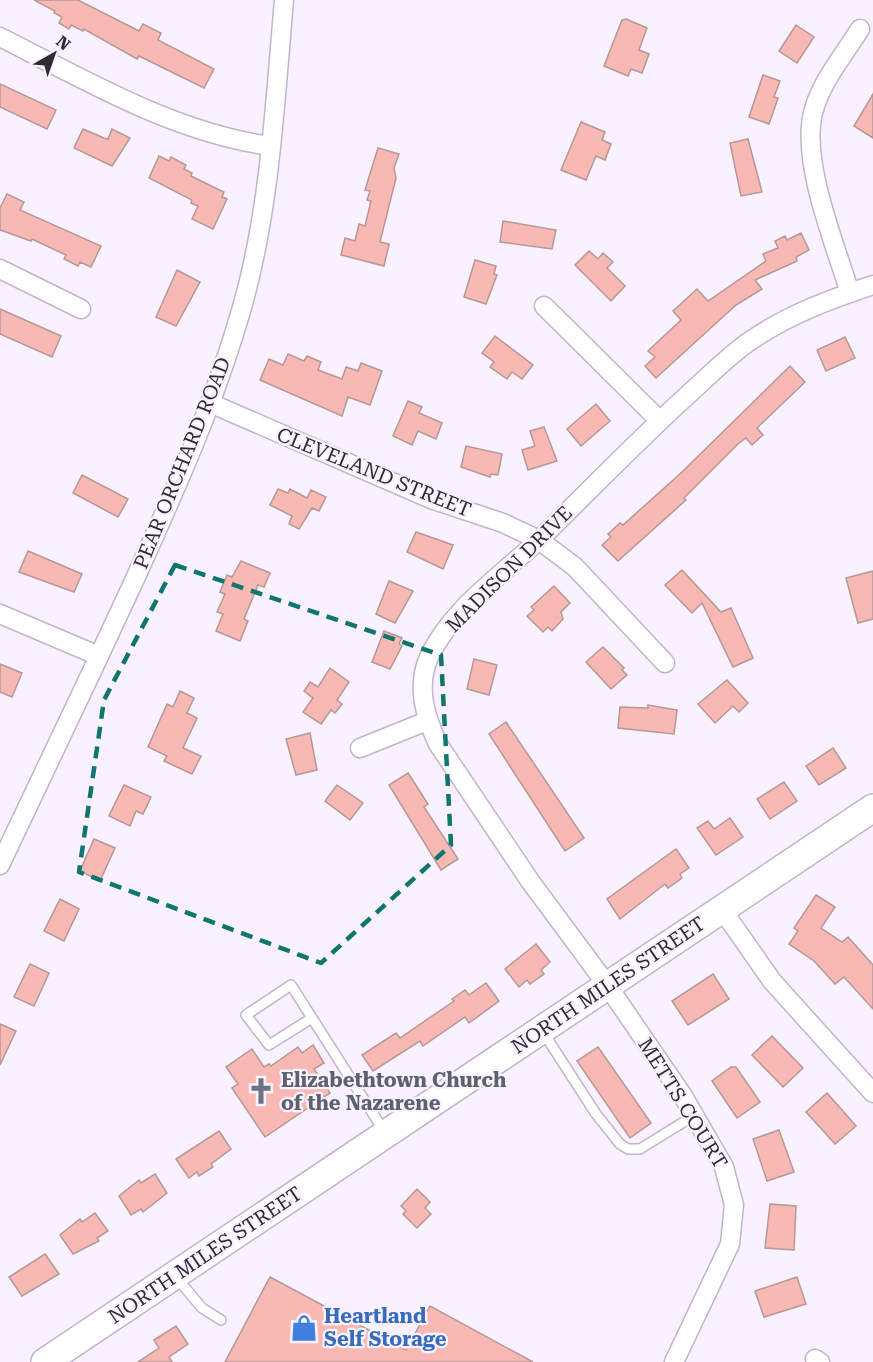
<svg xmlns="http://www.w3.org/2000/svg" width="873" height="1362" viewBox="0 0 873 1362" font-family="'Roboto Serif',serif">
<rect width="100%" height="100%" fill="#f9f1ff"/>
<!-- building -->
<g fill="#f8b9b4" stroke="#b59896" stroke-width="1.5">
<path d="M34,0H78L139,31L143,24L161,33L158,40L214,69L204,88L139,56L137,59L84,29L83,31L71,25L69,29L59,23L62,17L54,13L55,11Z"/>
<path d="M626,19L647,28L639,50L649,54L642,73L631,69L628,76L604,66L622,20Z"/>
<path d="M796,25L814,37L797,63L779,51Z"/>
<path d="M763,75L780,81L774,97L778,98L769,124L749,117Z"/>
<path d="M0,84L56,110L47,129L0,107Z"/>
<path d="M873,94V138L854,126Z"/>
<path d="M581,122L605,132L602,140L611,144L605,160L596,156L586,180L561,170Z"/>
<path d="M83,129L104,138L108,139L112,129L130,138L112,166L74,148Z"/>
<path d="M748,139L762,192L741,196L730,143Z"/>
<path d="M378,148L399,154L394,168L396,178L380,242L389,244L384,266L341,255L345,238L355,241L359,224L365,226L371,201L367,200L370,191L365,190Z"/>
<path d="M159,156L169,161L171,157L186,165L184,169L192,173L191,176L224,192L222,197L227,199L213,229L192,219L198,206L191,203L192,200L149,178Z"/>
<path d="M7,194L24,202L20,210L101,246L91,267L80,262L78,266L64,259L66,255L32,239L31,241L0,230V208Z"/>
<path d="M503,221L556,230L552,249L500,242Z"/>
<path d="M801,233L809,250L796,257L797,261L755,280L762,289L736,305L656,378L645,366L655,357L648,351L681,320L673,311L697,289L708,301L766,261L763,254L778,248L775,241L785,236L787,240Z"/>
<path d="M589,251L598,259L603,253L613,262L607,268L625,286L611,301L575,265Z"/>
<path d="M475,260L496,266L494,274L497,275L486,304L464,297Z"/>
<path d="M177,270L200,282L176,326L156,317Z"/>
<path d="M0,309L61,336L52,357L0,334Z"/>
<path d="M495,336L533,365L522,379L512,372L507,379L490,367L494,362L482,353Z"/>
<path d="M845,337L855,358L826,371L817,350Z"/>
<path d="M288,354L304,361L307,356L321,362L318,370L342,379L346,367L358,371L361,363L382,371L370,405L348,397L342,416L260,380L269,359L283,365Z"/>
<path d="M790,366L805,382L757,428L763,435L752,445L746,438L738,444L684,498L686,500L618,561L602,545L611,537L608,534L620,523L623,525L682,472Z"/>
<path d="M408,401L422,407L419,413L442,423L436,439L418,431L412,445L393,436Z"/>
<path d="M596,404L610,421L581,446L567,429Z"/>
<path d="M544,427L557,461L528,470L522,450L535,446L530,431Z"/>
<path d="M466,446L502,454L498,475L491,474L490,477L461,467Z"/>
<path d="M82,475L128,499L118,517L73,493Z"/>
<path d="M278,489L288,493L290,489L307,498L311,490L326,497L319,511L312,508L299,529L289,524L292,516L270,505Z"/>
<path d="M416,532L453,545L443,569L407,552Z"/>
<path d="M28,551L82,574L74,592L19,572Z"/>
<path d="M241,561L270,573L264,587L258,585L244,619L248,621L240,641L216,631L223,614L217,612L225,594L220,592L227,575L232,577Z"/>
<path d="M682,570L721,612L731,608L753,658L733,667L702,603L692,613L665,585Z"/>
<path d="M873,571V619L858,623L846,578Z"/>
<path d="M389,581L413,591L395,623L376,614Z"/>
<path d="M554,586L570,603L561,612L563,619L552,631L548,627L543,632L527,616L534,610L531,607Z"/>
<path d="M384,631L402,638L399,644L402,646L390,669L372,662Z"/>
<path d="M603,647L624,668L622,670L627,675L611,689L586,662Z"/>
<path d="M474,659L497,665L489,695L467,689Z"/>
<path d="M0,664L22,673L12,697L0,692Z"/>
<path d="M330,668L349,682L337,700L342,704L335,713L331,710L321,724L303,712L313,698L304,691L310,682L318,687Z"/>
<path d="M727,680L748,703L739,712L733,706L715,723L698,704Z"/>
<path d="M180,691L194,698L187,713L197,718L183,748L201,756L192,774L164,761L167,756L148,747L167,704L173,707Z"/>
<path d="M648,705L677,710L674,734L618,728L620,707L648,708Z"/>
<path d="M506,722L584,838L565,851L489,734Z"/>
<path d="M310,733L317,770L296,775L286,739Z"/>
<path d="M833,748L846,768L819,785L806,766Z"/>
<path d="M408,773L428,804L424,807L458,859L441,870L389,785Z"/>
<path d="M784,782L797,801L770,819L757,799Z"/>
<path d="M124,785L151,797L143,814L136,811L130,826L109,816Z"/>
<path d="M337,785L363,803L350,820L325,801Z"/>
<path d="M730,818L743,837L716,855L697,828L708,821L714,829Z"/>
<path d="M94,839L115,848L100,881L80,871Z"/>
<path d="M676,849L689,868L680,874L682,878L668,888L665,884L620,919L607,899Z"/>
<path d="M816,895L835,907L821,928L842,942L848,937L873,965V1009L844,977L835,984L814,961L789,944L798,931L794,928Z"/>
<path d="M60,899L79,909L64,941L44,931Z"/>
<path d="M536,944L550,962L541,970L544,974L530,984L527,980L519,987L505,969Z"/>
<path d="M30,964L49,973L34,1006L14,997Z"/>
<path d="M713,974L729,999L688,1025L672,1001Z"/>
<path d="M486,983L499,1001L469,1023L465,1017L423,1046L420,1041L373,1071L362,1055L396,1033L400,1038L454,1001L452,999L465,990L469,995Z"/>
<path d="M0,1024L16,1031L0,1065Z"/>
<path d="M772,1036L803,1068L783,1087L752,1055Z"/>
<path d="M313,1045L324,1063L314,1069L330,1093L265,1137L232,1088L238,1084L226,1067L252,1049L264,1067L269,1064L271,1066L298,1047L302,1053Z"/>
<path d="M598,1047L651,1123L630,1138L577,1061Z"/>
<path d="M731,1067H736L760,1102L737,1118L712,1081Z"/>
<path d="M827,1093L856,1126L835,1144L806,1112Z"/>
<path d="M779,1130L794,1172L767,1181L753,1139Z"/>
<path d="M219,1131L231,1149L211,1164L213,1167L199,1176L197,1172L189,1178L176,1159Z"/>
<path d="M155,1174L167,1193L143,1212L141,1209L131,1215L119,1196L139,1180L141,1183Z"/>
<path d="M417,1189L430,1202L425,1208L431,1214L417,1228L403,1214L406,1211L401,1206Z"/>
<path d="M770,1204L796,1206L794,1250L765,1248Z"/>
<path d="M95,1213L108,1231L97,1238L99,1241L73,1254L60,1235L80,1219L82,1222Z"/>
<path d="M45,1254L59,1274L22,1296L9,1277Z"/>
<path d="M270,1277L406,1350L430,1306L533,1362H225Z"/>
<path d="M797,1277L806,1304L764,1317L755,1291Z"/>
<path d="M176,1326L188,1344L169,1357L172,1362H138L159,1348L154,1340Z"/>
</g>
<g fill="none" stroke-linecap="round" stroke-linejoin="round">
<defs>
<g id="lane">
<path d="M312,1018L269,1045L246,1015L291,985L384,1131"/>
<path d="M543,1032L596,1114L620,1144L628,1149H640L695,1115"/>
<path d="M176,1277L202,1308L221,1320"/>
</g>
<g id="street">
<path d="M0,37C87,81 173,132 270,146"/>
<path d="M0,269L81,309"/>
<path d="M850,293C835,244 801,162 813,113C820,83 844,55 860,29"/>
<path d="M544,306L659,420"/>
<path d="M210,403L431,499L503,523L539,540L575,567L665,663"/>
<path d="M0,614L99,656"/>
<path d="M360,748L427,721"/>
<path d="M0,865C45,771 90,676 134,581C174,493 214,404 241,311C270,211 275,103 284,0"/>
<path d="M721,908L772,981L873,1093"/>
<path d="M815,1359L820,1362"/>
<path d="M674,1362L730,1244L734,1205L724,1167L683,1096L607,985L530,881L438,744C425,716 416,687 429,657C452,608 503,574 541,538C591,489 639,439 691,392C711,374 730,354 753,339C790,314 831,299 873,285"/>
</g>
<path id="secondary" d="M45,1362L873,808"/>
</defs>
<!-- lane casing -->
<use href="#lane" stroke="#c2b4cb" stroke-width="12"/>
<!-- street casing -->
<use href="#street" stroke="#c2b4cb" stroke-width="21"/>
<!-- secondary casing -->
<use href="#secondary" stroke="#c2b4cb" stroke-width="30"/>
<!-- lane -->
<use href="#lane" stroke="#fff" stroke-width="9"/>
<!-- street -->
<use href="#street" stroke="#fff" stroke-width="18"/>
<!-- secondary -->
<use href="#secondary" stroke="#fff" stroke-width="27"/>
</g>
<!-- marked area -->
<path fill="none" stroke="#0f766e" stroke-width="4.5" stroke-dasharray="12 8" stroke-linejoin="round" d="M175,565L441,655L451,845L321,963L79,872L104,700Z"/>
<!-- icons -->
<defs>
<symbol id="church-bare" viewBox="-9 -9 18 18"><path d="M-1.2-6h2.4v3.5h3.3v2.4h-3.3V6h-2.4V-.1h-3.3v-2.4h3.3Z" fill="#6b7280" stroke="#f9f1ff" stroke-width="2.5" paint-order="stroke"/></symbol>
<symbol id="shop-bare" viewBox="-9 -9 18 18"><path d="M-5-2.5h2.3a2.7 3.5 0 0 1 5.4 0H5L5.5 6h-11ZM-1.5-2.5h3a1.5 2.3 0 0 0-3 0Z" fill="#3f7fe0" stroke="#f9f1ff" stroke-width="2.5" paint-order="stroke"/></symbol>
</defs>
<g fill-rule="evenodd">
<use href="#church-bare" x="242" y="1072" width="38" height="38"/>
<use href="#shop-bare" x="285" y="1309" width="38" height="38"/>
</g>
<g text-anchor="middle" stroke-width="4.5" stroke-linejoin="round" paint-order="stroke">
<!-- street labels -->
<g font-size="20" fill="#302b33" stroke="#f9f1ff">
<text transform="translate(182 463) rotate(-68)" y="7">PEAR ORCHARD ROAD</text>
<text transform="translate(374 472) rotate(22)" y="7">CLEVELAND STREET</text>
<text transform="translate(509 569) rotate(-45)" y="7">MADISON DRIVE</text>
<text transform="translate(608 985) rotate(-34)" y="7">NORTH MILES STREET</text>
<text transform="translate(683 1103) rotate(58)" y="7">METTS COURT</text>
<text transform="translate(205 1255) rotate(-34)" y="7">NORTH MILES STREET</text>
</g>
<!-- worship labels -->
<g font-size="20" font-weight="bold" fill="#5b616d" stroke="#f9f1ff" text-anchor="start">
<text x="281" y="1087">Elizabethtown Church<tspan x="281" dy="23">of the Nazarene</tspan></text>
</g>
<!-- shop labels -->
<g font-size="20" font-weight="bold" fill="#366cbe" stroke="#f9f1ff" text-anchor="start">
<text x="324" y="1323">Heartland<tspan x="324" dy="23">Self Storage</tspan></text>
</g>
</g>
<!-- north arrow -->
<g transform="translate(54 54) rotate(40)" stroke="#f9f1ff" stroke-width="4.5" paint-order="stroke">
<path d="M0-4.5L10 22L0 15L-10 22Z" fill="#302b33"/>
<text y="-9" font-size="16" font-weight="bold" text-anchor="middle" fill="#302b33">N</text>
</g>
</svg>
